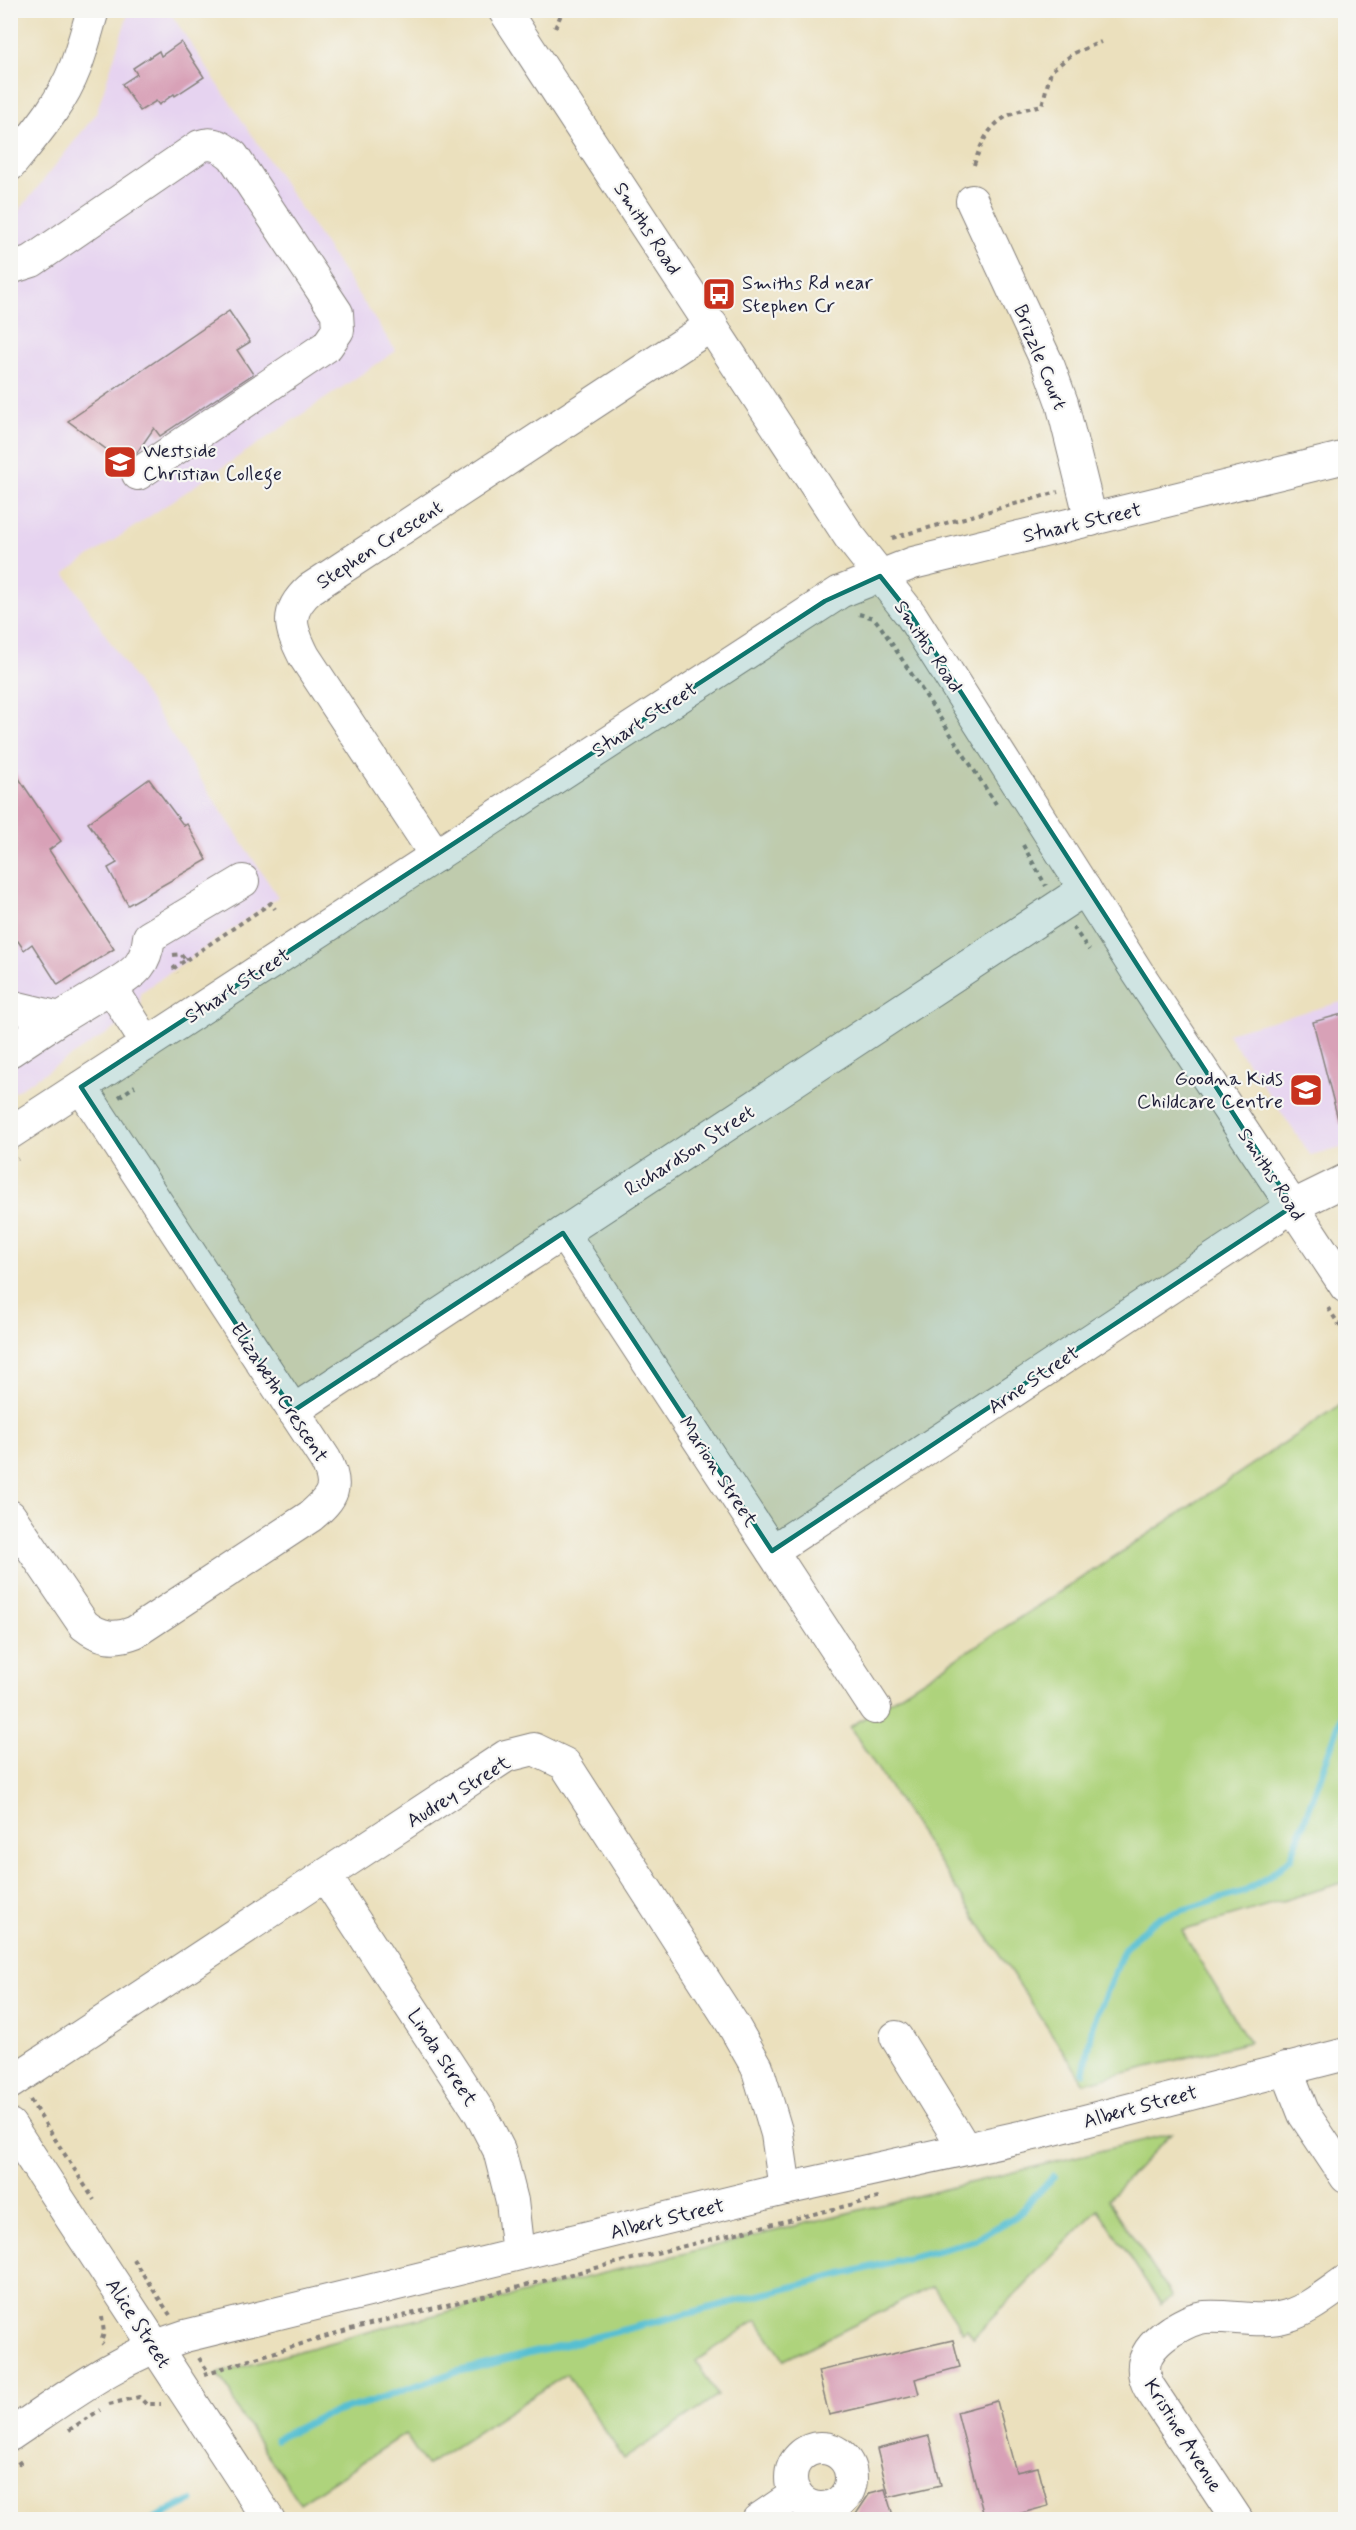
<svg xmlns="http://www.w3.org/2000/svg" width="1356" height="2530" viewBox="0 0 1356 2530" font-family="Mynerve,sans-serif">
<rect width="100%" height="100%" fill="#f6f6f2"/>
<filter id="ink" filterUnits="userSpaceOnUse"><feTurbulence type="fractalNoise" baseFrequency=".0167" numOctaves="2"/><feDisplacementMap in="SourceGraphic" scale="12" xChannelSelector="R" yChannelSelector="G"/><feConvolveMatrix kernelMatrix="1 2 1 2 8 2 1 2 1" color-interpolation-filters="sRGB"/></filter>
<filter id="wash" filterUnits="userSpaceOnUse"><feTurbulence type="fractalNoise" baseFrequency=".008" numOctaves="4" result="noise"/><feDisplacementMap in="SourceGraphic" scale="24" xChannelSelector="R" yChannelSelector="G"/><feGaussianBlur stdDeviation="1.35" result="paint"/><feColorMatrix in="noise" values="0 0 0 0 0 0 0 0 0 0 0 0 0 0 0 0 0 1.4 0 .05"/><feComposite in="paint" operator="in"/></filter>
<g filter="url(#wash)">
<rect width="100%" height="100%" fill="#ebe0bd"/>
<!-- built -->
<g fill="#e6d3f0">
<path d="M129,11H169L396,351L65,573L278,897L140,993L141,1012L11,1094V221L96,114Z"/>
<path d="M1345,1001V1147L1311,1156L1227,1033Z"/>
</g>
<!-- green -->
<g fill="#aed37c" stroke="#687a5c" stroke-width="1.5">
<path d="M1345,1402V1882L1182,1931L1249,2042L1084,2083L850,1727L1117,1555Z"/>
<path d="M1172,2133L1108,2199L1172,2297L1161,2304L1098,2209L973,2338L967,2329L963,2332L933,2286L784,2360L757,2320L696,2361L718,2396L624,2459L567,2374L426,2466L405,2434L300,2503L240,2414L230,2391L217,2374L386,2327Z"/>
</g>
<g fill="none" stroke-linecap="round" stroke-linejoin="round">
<!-- stream -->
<g stroke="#56bfd2" stroke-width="7">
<path d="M1084,2072L1093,2025L1124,1950L1139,1933L1160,1917L1243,1892L1268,1877L1291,1858L1346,1705"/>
<path d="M276,2439L322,2416L370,2402L449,2374L974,2241L1016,2216L1054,2176"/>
<path d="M152,2520L192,2500"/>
</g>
</g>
<g id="blocks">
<!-- building -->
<g fill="#d8a1b7">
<path d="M181,42L204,77L175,96L174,94L159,105L156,101L140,111L122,84L137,74L133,68L159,51L161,56Z"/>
<path d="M229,311L250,342L237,350L253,374L160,436L154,428L136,454L125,463L68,421Z"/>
<path d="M10,765L61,841L49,850L114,949L58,985L32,944L24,950L18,941L10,946Z"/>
<path d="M149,779L184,826L187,824L207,860L128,905L108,868L117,863L88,823Z"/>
<path d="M1346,1013V1122L1339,1123L1313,1022Z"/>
<path d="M953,2340L960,2367L915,2379L919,2394L829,2415L818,2371Z"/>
<path d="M997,2401L1016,2472L1038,2467L1048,2506L996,2520H985L957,2412Z"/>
<path d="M929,2436L941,2485L889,2497L877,2449Z"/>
<path d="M885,2489L894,2520H852L870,2493Z"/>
</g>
</g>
</g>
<g filter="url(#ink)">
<use href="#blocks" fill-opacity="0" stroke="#86817c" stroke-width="1.5"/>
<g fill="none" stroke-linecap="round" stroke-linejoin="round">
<defs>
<g id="minor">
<path d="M504,10L849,536L911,615L1138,973L1346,1287"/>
<path d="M10,165C34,135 61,105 75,68C82,50 87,30 93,10"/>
<path d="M972,201L1049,367L1062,403L1091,520"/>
<path d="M10,268L32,261L200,146C214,141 222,147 233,156L337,313L338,330L327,346L138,474"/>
<path d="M436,856L304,656C290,628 284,612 310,589L712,325"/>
<path d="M111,987C135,972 146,966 149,937L243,881"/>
<path d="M10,1006L60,1018L111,987L147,1044"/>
<path d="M10,1051L60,1018"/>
<path d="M10,1133L840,592L913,563L1346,457"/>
<path d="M563,1233L875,1708"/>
<path d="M293,1411L1085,889"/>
<path d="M10,1516L84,1625C100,1638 115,1640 135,1632L311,1516C333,1497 340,1487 325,1459L81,1087"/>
<path d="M772,1551L1293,1206L1346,1180"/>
<path d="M326,1877L480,2113L499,2150L512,2201L518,2254"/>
<path d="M896,2037L965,2149"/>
<path d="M1286,2068L1304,2114L1346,2177"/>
<path d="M10,2083L506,1756L534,1749L565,1764L732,2023L757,2067L777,2134L785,2189"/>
<path d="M10,2125L269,2520"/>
<path d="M10,2435C67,2397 120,2356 185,2336L785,2189L1034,2134L1346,2054"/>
<circle cx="821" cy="2478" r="30"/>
<path d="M758,2520L796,2494"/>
<path d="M1237,2520L1149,2387C1136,2362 1150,2345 1171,2331C1181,2325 1192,2318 1205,2317C1232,2315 1260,2324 1287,2316C1308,2310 1327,2294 1346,2281"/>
</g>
</defs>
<!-- minor casing -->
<use href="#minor" stroke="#86817c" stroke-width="34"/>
<!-- path -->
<g stroke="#86817c" stroke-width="4" stroke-dasharray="4.5 4.5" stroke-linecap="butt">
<path d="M555,28L563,10"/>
<path d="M974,165C987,124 1000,114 1042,105L1051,71L1074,53L1101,42"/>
<path d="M892,538L1058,492"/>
<path d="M859,614L874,618L881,627L996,804"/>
<path d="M1023,845L1046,886"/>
<path d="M1073,927L1089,950"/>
<path d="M173,955L181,954L186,960L174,968L177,973"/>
<path d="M186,960L271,903L275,909"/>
<path d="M119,1097L135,1086"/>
<path d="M10,1164L18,1159"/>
<path d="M1328,1308L1346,1335"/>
<path d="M30,2100L94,2200"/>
<path d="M133,2259L170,2315"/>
<path d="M102,2317L104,2333L101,2342L103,2344"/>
<path d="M199,2358L209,2373"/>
<path d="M204,2374L350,2329L882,2197"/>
<path d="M109,2404L139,2397L146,2404H161"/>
<path d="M69,2430L100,2410"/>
<path d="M10,2469L25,2459"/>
</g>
<!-- minor -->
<use href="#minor" stroke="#fff" stroke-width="32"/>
</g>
</g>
<!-- marked area -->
<path fill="#0f766e" fill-opacity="0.2" stroke="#0f766e" stroke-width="4.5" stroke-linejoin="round" d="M880,576L911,615L1293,1206L772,1551L563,1233L293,1411L81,1087L825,601Z"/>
<!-- icons -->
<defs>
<symbol id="bus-square" viewBox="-11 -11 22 22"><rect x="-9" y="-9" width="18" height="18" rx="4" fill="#c8321e" stroke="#f6f6f2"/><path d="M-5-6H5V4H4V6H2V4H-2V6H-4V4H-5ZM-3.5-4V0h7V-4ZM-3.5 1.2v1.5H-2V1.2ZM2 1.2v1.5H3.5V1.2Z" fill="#fff"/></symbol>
<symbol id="school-square" viewBox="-11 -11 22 22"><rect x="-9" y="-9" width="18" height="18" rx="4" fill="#c8321e" stroke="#f6f6f2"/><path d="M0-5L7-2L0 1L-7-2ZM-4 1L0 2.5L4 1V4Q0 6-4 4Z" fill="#fff"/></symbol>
</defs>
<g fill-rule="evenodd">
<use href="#bus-square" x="700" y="275" width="38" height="38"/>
<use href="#school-square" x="101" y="443" width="38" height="38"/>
<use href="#school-square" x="1287" y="1071" width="38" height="38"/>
</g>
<g text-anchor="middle" stroke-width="4.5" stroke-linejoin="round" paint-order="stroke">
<!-- street labels -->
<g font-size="20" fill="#22223b" stroke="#f6f6f2">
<text transform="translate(648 228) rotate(57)" y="7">Smiths Road</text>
<text transform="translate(1041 357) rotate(68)" y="7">Brizzle Court</text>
<text transform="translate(1082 522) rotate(-13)" y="7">Stuart Street</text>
<text transform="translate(379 544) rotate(-33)" y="7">Stephen Crescent</text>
<text transform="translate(929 646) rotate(56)" y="7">Smiths Road</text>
<text transform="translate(644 719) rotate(-33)" y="7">Stuart Street</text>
<text transform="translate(237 985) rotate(-33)" y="7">Stuart Street</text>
<text transform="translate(689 1150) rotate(-33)" y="7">Richardson Street</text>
<text transform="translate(1272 1174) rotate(57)" y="7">Smiths Road</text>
<text transform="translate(1033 1379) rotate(-34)" y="7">Arne Street</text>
<text transform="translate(280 1392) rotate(57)" y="7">Elizabeth Crescent</text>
<text transform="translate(719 1471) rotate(57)" y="7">Marion Street</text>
<text transform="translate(458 1791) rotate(-32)" y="7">Audrey Street</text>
<text transform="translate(443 2057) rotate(57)" y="7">Linda Street</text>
<text transform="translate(1140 2106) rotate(-15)" y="7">Albert Street</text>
<text transform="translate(667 2218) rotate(-14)" y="7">Albert Street</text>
<text transform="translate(139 2323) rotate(57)" y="7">Alice Street</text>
<text transform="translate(1184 2435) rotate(58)" y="7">Kristine Avenue</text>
</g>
<!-- poi labels -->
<g font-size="20" fill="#22223b" stroke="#f6f6f2" text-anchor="start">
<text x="742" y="289">Smiths Rd near<tspan x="742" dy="23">Stephen Cr</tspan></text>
<text x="143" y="457">Westside<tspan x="143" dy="23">Christian College</tspan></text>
<text x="1283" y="1085" text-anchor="end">Goodna Kids<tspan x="1283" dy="23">Childcare Centre</tspan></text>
</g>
</g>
<!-- margin -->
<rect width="1356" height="2530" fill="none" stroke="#f6f6f2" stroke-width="36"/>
</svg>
